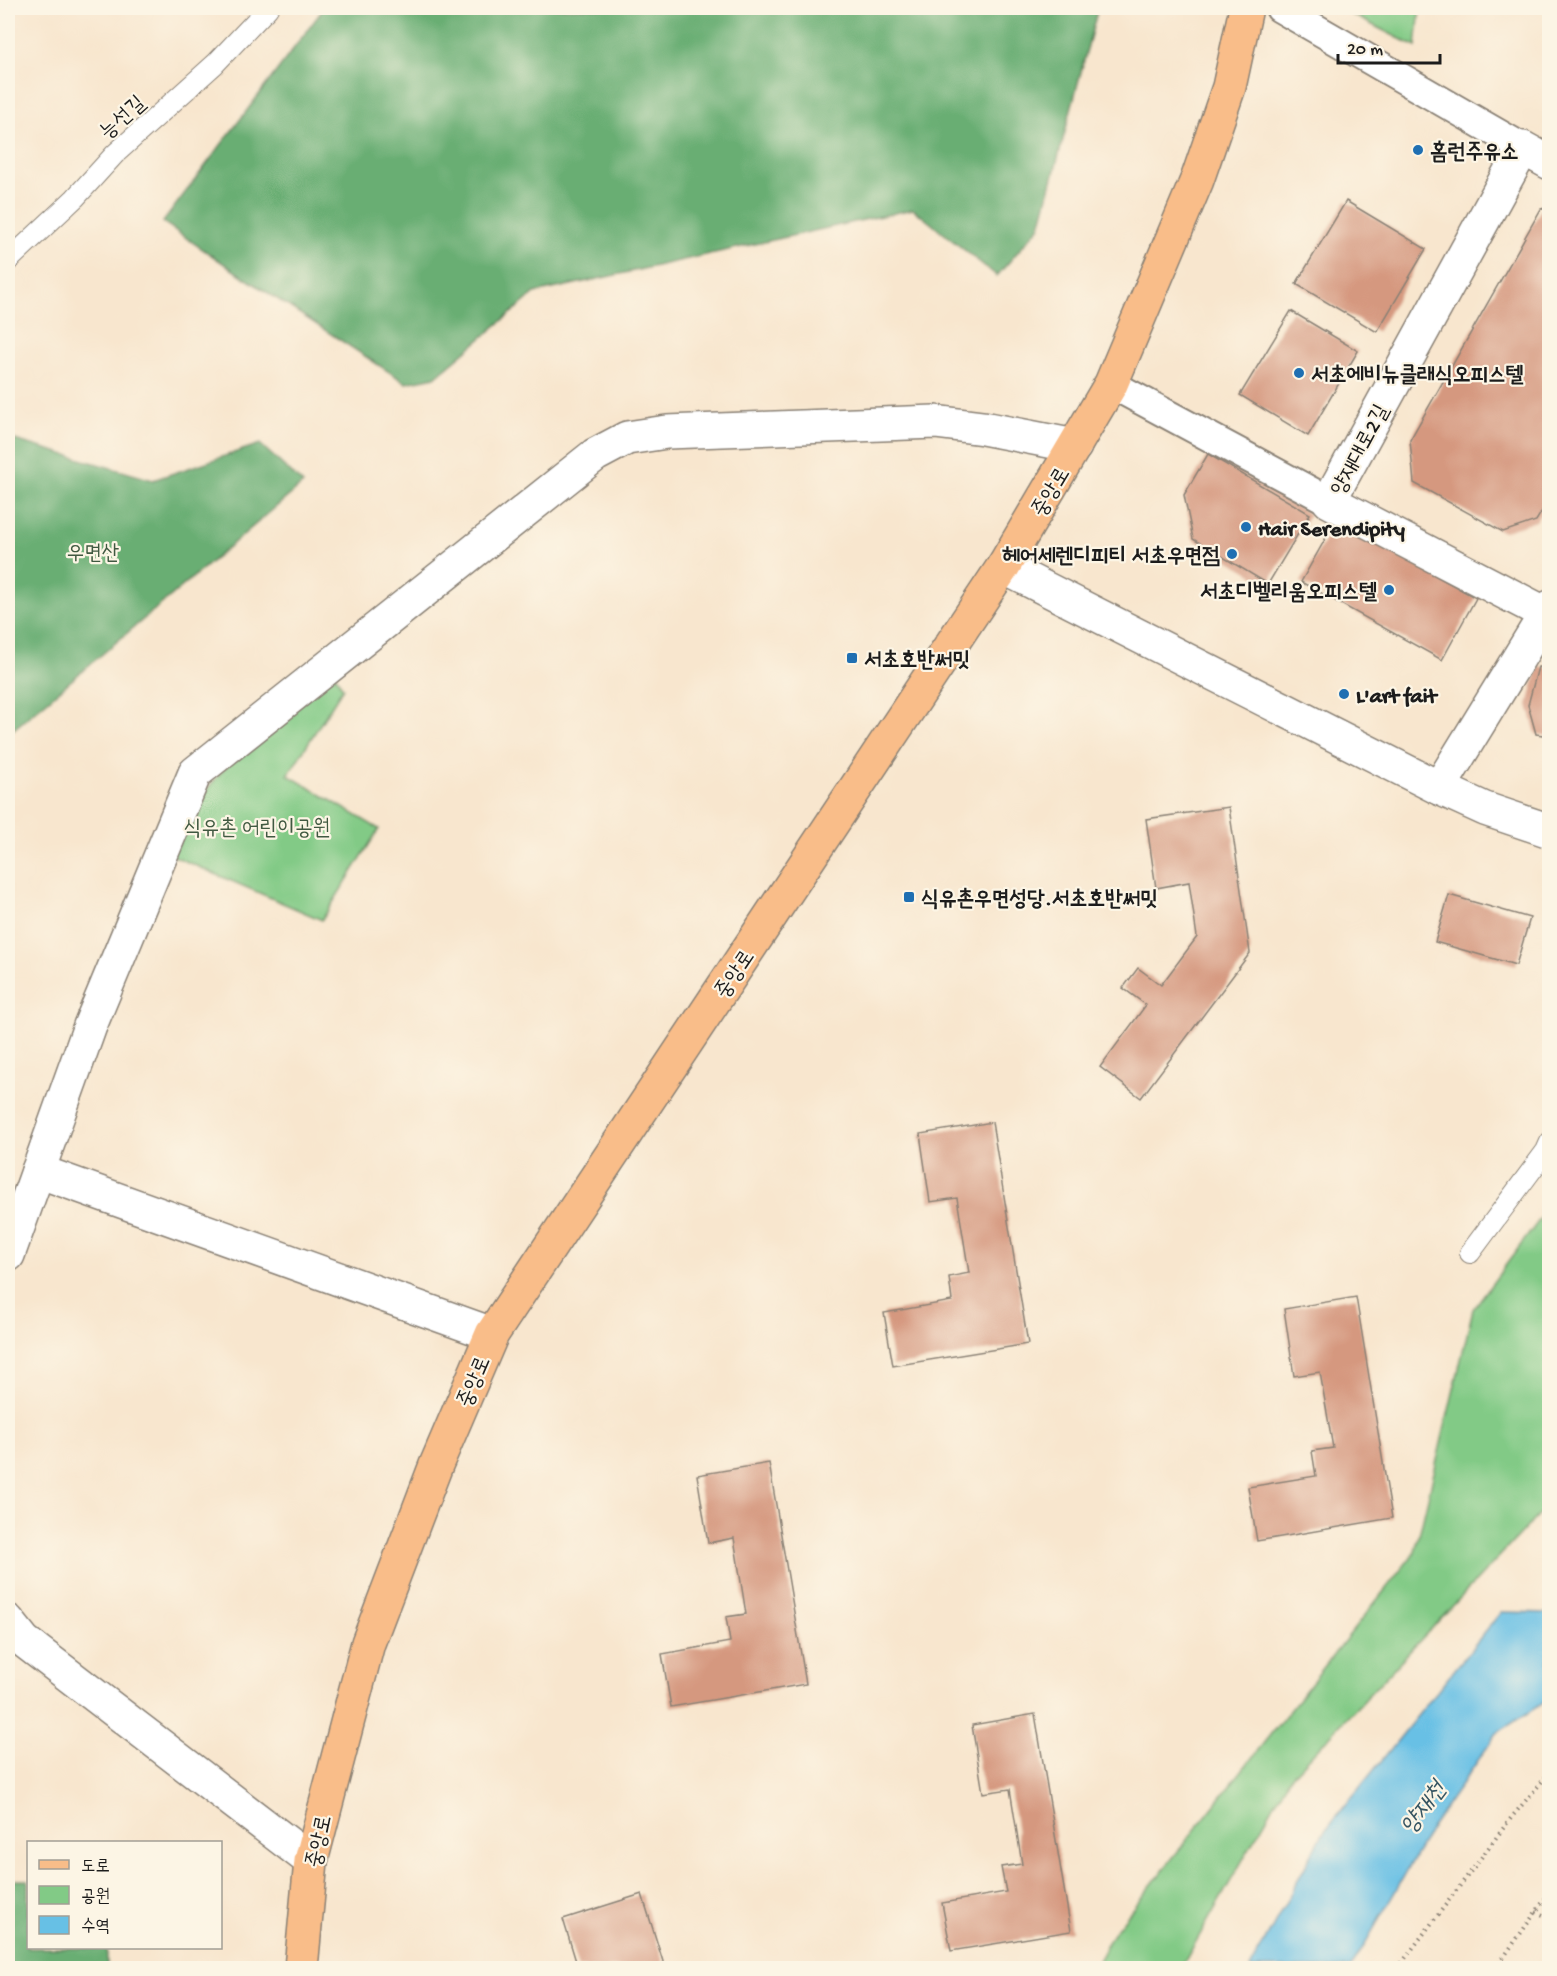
<svg xmlns="http://www.w3.org/2000/svg" width="1557" height="1976" viewBox="0 0 1557 1976" font-family="'Gochi Hand','Poor Story',sans-serif">
<rect width="100%" height="100%" fill="#fcf5e5"/>
<filter id="ink" filterUnits="userSpaceOnUse"><feTurbulence type="fractalNoise" baseFrequency=".0167" numOctaves="2"/><feDisplacementMap in="SourceGraphic" scale="12" xChannelSelector="R" yChannelSelector="G"/><feConvolveMatrix kernelMatrix="1 2 1 2 8 2 1 2 1" color-interpolation-filters="sRGB"/></filter>
<filter id="wash" filterUnits="userSpaceOnUse"><feTurbulence type="fractalNoise" baseFrequency=".008" numOctaves="4" result="noise"/><feDisplacementMap in="SourceGraphic" scale="24" xChannelSelector="R" yChannelSelector="G"/><feGaussianBlur stdDeviation="1.35" result="paint"/><feColorMatrix in="noise" values="0 0 0 0 0 0 0 0 0 0 0 0 0 0 0 0 0 1.4 0 .05"/><feComposite in="paint" operator="in"/></filter>
<g filter="url(#wash)">
<rect width="100%" height="100%" fill="#f8e6ce"/>
<!-- green -->
<g fill="#82ca86" stroke="#4f7351" stroke-width="1.5">
<path d="M1346,8H1420L1416,47L1345,11Z"/>
<path d="M334,673L343,688L288,775L379,829L322,920L171,855L181,822L221,772Z"/>
<path d="M1549,1207V1504L1289,1779L1181,1968H1094L1114,1932L1415,1552L1473,1309Z"/>
</g>
<!-- forest -->
<g fill="#69ae73" stroke="#426548" stroke-width="1.5">
<path d="M324,8H1098L1040,226L997,276L913,209L535,293L435,377L406,383L239,274L163,222Z"/>
<path d="M8,438L153,480L260,444L303,484L8,734Z"/>
<path d="M8,1880H28V1948H107V1968H8Z"/>
</g>
<!-- water -->
<path fill="#67c0e5" stroke="#426e80" stroke-width="1.5" d="M1501,1612L1549,1613V1699L1497,1733L1434,1824L1351,1968H1250L1324,1832Z"/>
<g id="blocks">
<!-- building -->
<g fill="#d5987f">
<path d="M1346,201L1426,249L1377,332L1296,284Z"/>
<path d="M1550,207V498L1536,521L1503,532L1414,483L1410,440L1541,209Z"/>
<path d="M1291,311L1358,351L1308,436L1240,395Z"/>
<path d="M1208,454L1310,514L1268,584L1193,539L1184,495Z"/>
<path d="M1336,520L1476,598L1442,660L1301,582Z"/>
<path d="M1538,667H1550V736L1536,734L1528,705Z"/>
<path d="M1229,807L1250,953L1141,1098L1100,1067L1146,1005L1123,988L1138,968L1161,985L1197,937L1189,882L1156,888L1146,819Z"/>
<path d="M1449,895L1530,918L1516,965L1435,942Z"/>
<path d="M992,1122L1028,1344L893,1366L884,1313L952,1301L949,1277L969,1273L957,1198L930,1202L920,1134Z"/>
<path d="M1356,1297L1392,1518L1257,1541L1248,1487L1316,1476L1312,1451L1333,1448L1320,1372L1294,1376L1284,1309Z"/>
<path d="M769,1463L806,1684L671,1707L662,1654L730,1642L726,1617L746,1614L734,1538L708,1543L697,1475Z"/>
<path d="M1035,1714L1071,1931L951,1951L942,1903L1006,1892L1001,1867L1022,1864L1010,1789L983,1793L972,1725Z"/>
<path d="M642,1894L665,1968H578L563,1919Z"/>
</g>
</g>
</g>
<g filter="url(#ink)">
<use href="#blocks" fill-opacity="0" stroke="#8a8175" stroke-width="1.5"/>
<g fill="none" stroke-linecap="round" stroke-linejoin="round">
<defs>
<g id="service">
<path d="M8,261L75,198L115,154L215,64L268,8"/>
<path d="M1470,1253L1546,1151L1550,1142"/>
</g>
<g id="pedestrian">
<path d="M1280,8L1523,148"/>
<path d="M1111,384L1329,501"/>
</g>
<g id="minor">
<path d="M1550,163L1523,148L1329,501L1550,616"/>
<path d="M1439,788L1550,607"/>
<path d="M38,1171L492,1334"/>
<path d="M8,1255L90,1026L195,773L595,455L627,438L667,432L935,422L983,428L1075,446"/>
<path d="M8,1621L24,1641L311,1861"/>
</g>
<path id="tertiary" d="M1003,567L1439,788L1485,809L1550,831"/>
<path id="primary" d="M301,1968L311,1861L368,1643L436,1465L492,1334L1003,567L1111,384L1197,180L1229,87L1246,8"/>
</defs>
<!-- service casing -->
<use href="#service" stroke="#8a8175" stroke-width="22"/>
<!-- pedestrian casing -->
<use href="#pedestrian" stroke="#8a8175" stroke-width="32"/>
<!-- minor casing -->
<use href="#minor" stroke="#8a8175" stroke-width="36"/>
<!-- tertiary casing -->
<use href="#tertiary" stroke="#8a8175" stroke-width="36"/>
<!-- primary casing -->
<use href="#primary" stroke="#8a8175" stroke-width="36"/>
<!-- path -->
<g stroke="#8a8175" stroke-width="4" stroke-dasharray="1.5 4.5" stroke-linecap="butt">
<path d="M1536,1912L1550,1918"/>
<path d="M1398,1968L1511,1818L1550,1772"/>
<path d="M1496,1968L1550,1892"/>
</g>
<!-- service -->
<use href="#service" stroke="#fff" stroke-width="20"/>
<!-- pedestrian -->
<use href="#pedestrian" stroke="#fff" stroke-width="28"/>
<!-- minor -->
<use href="#minor" stroke="#fff" stroke-width="33"/>
<!-- tertiary -->
<use href="#tertiary" stroke="#fff" stroke-width="33"/>
<!-- primary -->
<use href="#primary" stroke="#f9bd89" stroke-width="33"/>
</g>
</g>
<!-- markers -->
<g fill="#1f6fb2" stroke="#fcf5e5" stroke-width="2">
<circle cx="1418" cy="150" r="6"/>
<circle cx="1299" cy="373" r="6"/>
<circle cx="1246" cy="527" r="6"/>
<circle cx="1232" cy="554" r="6"/>
<circle cx="1389" cy="590" r="6"/>
<rect x="846" y="652" width="12" height="12" rx="3"/>
<circle cx="1344" cy="694" r="6"/>
<rect x="903" y="891" width="12" height="12" rx="3"/>
</g>
<g text-anchor="middle" stroke-width="4.5" stroke-linejoin="round" paint-order="stroke">
<!-- street labels -->
<g font-size="22" fill="#1c1c1c" stroke="#fcf5e5">
<text transform="translate(121 116) rotate(-42)" y="8">능선길</text>
<text transform="translate(1358 449) rotate(-62)" y="8">양재대로2길</text>
<text transform="translate(1049 491) rotate(-59)" y="8">중앙로</text>
<text transform="translate(733 973) rotate(-56)" y="8">중앙로</text>
<text transform="translate(472 1381) rotate(-67)" y="8">중앙로</text>
<text transform="translate(317 1841) rotate(-78)" y="8">중앙로</text>
</g>
<!-- poi labels -->
<g font-size="22" font-weight="bold" fill="#1c1c1c" stroke="#fcf5e5" text-anchor="start">
<text x="1430" y="158">홈런주유소</text>
<text x="1311" y="381">서초에비뉴클래식오피스텔</text>
<text x="1258" y="535">Hair Serendipity</text>
<text x="1220" y="562" text-anchor="end">헤어세렌디피티 서초우면점</text>
<text x="1377" y="598" text-anchor="end">서초디벨리움오피스텔</text>
<text x="864" y="666">서초호반써밋</text>
<text x="1356" y="702">L'art fait</text>
<text x="921" y="905">식유촌우면성당.서초호반써밋</text>
</g>
<!-- park labels -->
<g font-size="22" fill="#405941" stroke="#fcf5e5">
<text x="93" y="559">우면산</text>
<text x="257" y="834">식유촌 어린이공원</text>
</g>
<!-- water labels -->
<g font-size="24" font-style="italic" fill="#365562" stroke="#fcf5e5">
<text transform="translate(1422 1807) rotate(-53)" y="8">양재천</text>
</g>
</g>
<!-- margin -->
<rect width="1557" height="1976" fill="none" stroke="#fcf5e5" stroke-width="30"/>
<!-- legend -->
<rect x="27" y="1841" width="195" height="108" fill="#fcf5e5" stroke="#a29e95" stroke-width="1.5"/>
<rect x="39" y="1860" width="30" height="9" fill="#f9bd89" stroke="#a29e95" stroke-width="1.5"/>
<text x="81" y="1871" font-size="18" fill="#1c1c1c">도로</text>
<rect x="39" y="1886" width="30" height="18" fill="#82ca86" stroke="#a29e95" stroke-width="1.5"/>
<text x="81" y="1901" font-size="18" fill="#1c1c1c">공원</text>
<rect x="39" y="1916" width="30" height="18" fill="#67c0e5" stroke="#a29e95" stroke-width="1.5"/>
<text x="81" y="1931" font-size="18" fill="#1c1c1c">수역</text>
<!-- scale -->
<path d="M1338 54v9h102v-9" fill="none" stroke="#1c1c1c" stroke-width="3"/>
<text x="1347" y="54" font-size="18" fill="#1c1c1c" stroke="#fcf5e5" stroke-width="4.5" paint-order="stroke">20 m</text>
</svg>
